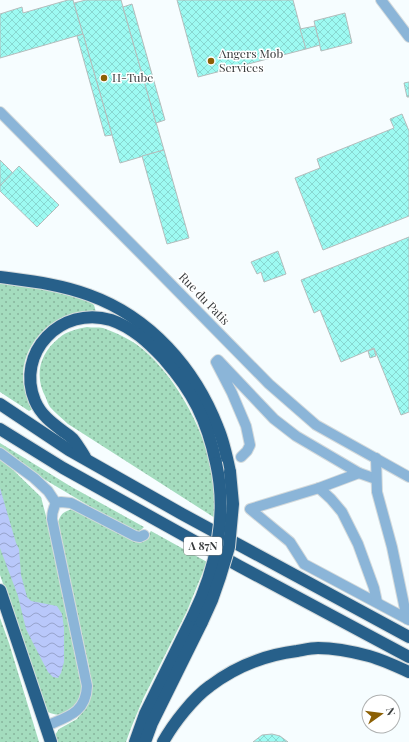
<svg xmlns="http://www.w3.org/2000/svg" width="409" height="742" viewBox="0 0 409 742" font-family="'Playfair Display',serif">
<defs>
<pattern id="grass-dots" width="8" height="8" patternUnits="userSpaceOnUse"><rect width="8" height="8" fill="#a4dcbe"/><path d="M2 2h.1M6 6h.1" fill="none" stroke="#87b49c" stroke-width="1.8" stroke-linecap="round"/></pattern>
<pattern id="water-waves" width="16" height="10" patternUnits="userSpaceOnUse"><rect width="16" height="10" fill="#b9c8fa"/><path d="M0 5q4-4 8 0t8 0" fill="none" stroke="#97a4cc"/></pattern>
<pattern id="building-cross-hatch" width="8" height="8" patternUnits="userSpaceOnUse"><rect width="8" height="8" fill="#9dfaf2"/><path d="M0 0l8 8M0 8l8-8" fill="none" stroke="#88d7d0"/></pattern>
</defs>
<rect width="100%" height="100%" fill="#f6fdff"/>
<!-- grass -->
<g fill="url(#grass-dots)">
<path d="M0,282L33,286L87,300L94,305L96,312C91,312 85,311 80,312C48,318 22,345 23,379C24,390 28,400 32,409L31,410L29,411L0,392Z"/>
<path d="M87,327C92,328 98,327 103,328C109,330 116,333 122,336C127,339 132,341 136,344C173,371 202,425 212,469C215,486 215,502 215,518L68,424C62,418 55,413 50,407C48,404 47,401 46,398C34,376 39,354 59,338C67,331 77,329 87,327Z"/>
<path d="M0,443L70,486L144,527L138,533L133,532L27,469L0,450Z"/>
<path d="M0,459L9,466L41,497L57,558L85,683L77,707C65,713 61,718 48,712L0,575Z"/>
<path d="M72,509L143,540L151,531L207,562L187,611L143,699L131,728L126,742H57L55,735L59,729L77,719L85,708L91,683L89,667L57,527C60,516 60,513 72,509Z"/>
<path d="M0,618L9,643L39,742H0Z"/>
</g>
<!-- water -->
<path fill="url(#water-waves)" d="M0,488L16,543L19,549L21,575L27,597L31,601L57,606L62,614L64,628V662L61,673L58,678L53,677L48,672L34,645L26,629L18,596L0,548Z"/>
<!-- building -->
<g fill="url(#building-cross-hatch)" stroke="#b4bdbc">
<path d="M68,0H73L83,34L0,58V14L22,7L23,13Z"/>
<path d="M86,0H121L164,150L120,163L74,3Z"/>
<path d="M177,0H293L306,49L198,77Z"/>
<path d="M132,4L165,120L156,123L123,7Z"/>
<path d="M345,13L352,43L321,51L314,21Z"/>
<path d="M315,26L320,45L306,49L300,29Z"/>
<path d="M83,34L112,135L105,136L77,36Z"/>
<path d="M409,82V97H407L404,83Z"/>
<path d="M402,114L409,131V216L323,250L295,178L320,168L317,159L394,128L390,119Z"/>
<path d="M164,150L189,238L167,244L142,156Z"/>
<path d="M0,160L13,173L0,186Z"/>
<path d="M19,166L59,205L37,227L0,191V186Z"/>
<path d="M409,237V412L401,415L374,348L341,362L320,310L314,313L301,280Z"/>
<path d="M278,251L286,274L264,282L261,272L257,274L251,262Z"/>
<path d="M374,349L376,356L370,358L368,351Z"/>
<path d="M272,734L280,736L288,742H253L262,735Z"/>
</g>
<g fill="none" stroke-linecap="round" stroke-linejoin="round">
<defs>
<g id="minor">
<path d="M381,0L409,37"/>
<path d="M0,112L157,270L269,384L316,425L409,477"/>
<path d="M0,453L34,478L48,491L56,503"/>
<path d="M241,457L247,451L250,445L246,426L232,393L216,362L218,360L274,419L296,436L359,473L376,479"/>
<path d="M376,458L377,492L392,547L407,619"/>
<path d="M359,473L319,488L250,509L290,542L304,564L409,620"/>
<path d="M319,488L331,499L342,512L358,544L374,588L377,602"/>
<path d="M46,726C67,717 86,713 87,686L52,519C52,513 53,509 56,503L61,502L71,503L135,536L140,537L144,535"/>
</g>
<g id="highway">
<path d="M0,277C30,281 60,284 89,295C150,317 195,368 218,428C224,442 227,457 230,472"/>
<path d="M0,404L69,450L182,514L409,637"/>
<path d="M0,429L63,468L239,566L409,657"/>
<path d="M85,457C81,451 78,445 73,439C71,437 67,434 64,432C52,423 41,415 35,401C15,353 61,305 111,320C132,327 149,343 164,359C193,392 207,420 216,463"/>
<path d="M0,590L51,742"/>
<path d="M135,742L145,714L193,616"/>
<path d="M145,742L152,723L202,622"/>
<path d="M163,742C173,724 193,698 210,686C235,667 265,655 297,651C303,650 311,648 318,648C334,648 354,652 369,656C383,660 396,666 409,672"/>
</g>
</defs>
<!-- minor casing -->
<use href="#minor" stroke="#d4dadc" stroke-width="12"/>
<!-- highway casing -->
<use href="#highway" stroke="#d4dadc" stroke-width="14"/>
<!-- minor -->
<use href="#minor" stroke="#8bb5d8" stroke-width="10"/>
<!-- highway -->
<use href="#highway" stroke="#27608a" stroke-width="12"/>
<defs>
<g id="highway-bridge">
<path d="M193,616C216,569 228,515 216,463"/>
<path d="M202,622L212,600L220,577L229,547L233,504L230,472"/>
</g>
</defs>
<!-- highway-bridge casing -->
<use href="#highway-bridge" stroke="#d4dadc" stroke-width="14" stroke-linecap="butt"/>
<!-- highway-bridge -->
<use href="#highway-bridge" stroke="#27608a" stroke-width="12"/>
</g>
<!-- markers -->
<g fill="#8c6004" stroke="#fff" stroke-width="1.5">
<circle cx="211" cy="61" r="4"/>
<circle cx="104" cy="78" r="4"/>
</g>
<g text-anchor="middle" stroke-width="3" stroke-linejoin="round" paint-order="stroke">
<!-- shield labels -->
<rect fill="#fff" stroke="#747676" stroke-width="1" x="184" y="537" width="38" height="18" rx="3"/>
<g font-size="11" font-weight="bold" fill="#383b3c">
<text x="203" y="550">A 87N</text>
</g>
<!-- poi labels -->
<g font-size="12" fill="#383b3c" stroke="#fff" text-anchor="start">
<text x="219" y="58">Angers Mob<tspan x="219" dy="14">Services</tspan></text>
<text x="112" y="82">H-Tube</text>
</g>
<!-- street labels -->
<g font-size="12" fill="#383b3c" stroke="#fff">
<text transform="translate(204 299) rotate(46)" y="4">Rue du Patis</text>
</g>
</g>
<!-- north arrow -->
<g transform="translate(381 714) rotate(76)"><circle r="19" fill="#ffffff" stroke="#afb1b1"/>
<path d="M0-3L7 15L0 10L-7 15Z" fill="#8c6004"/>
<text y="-6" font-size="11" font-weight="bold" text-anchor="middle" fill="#383b3c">N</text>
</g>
</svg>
